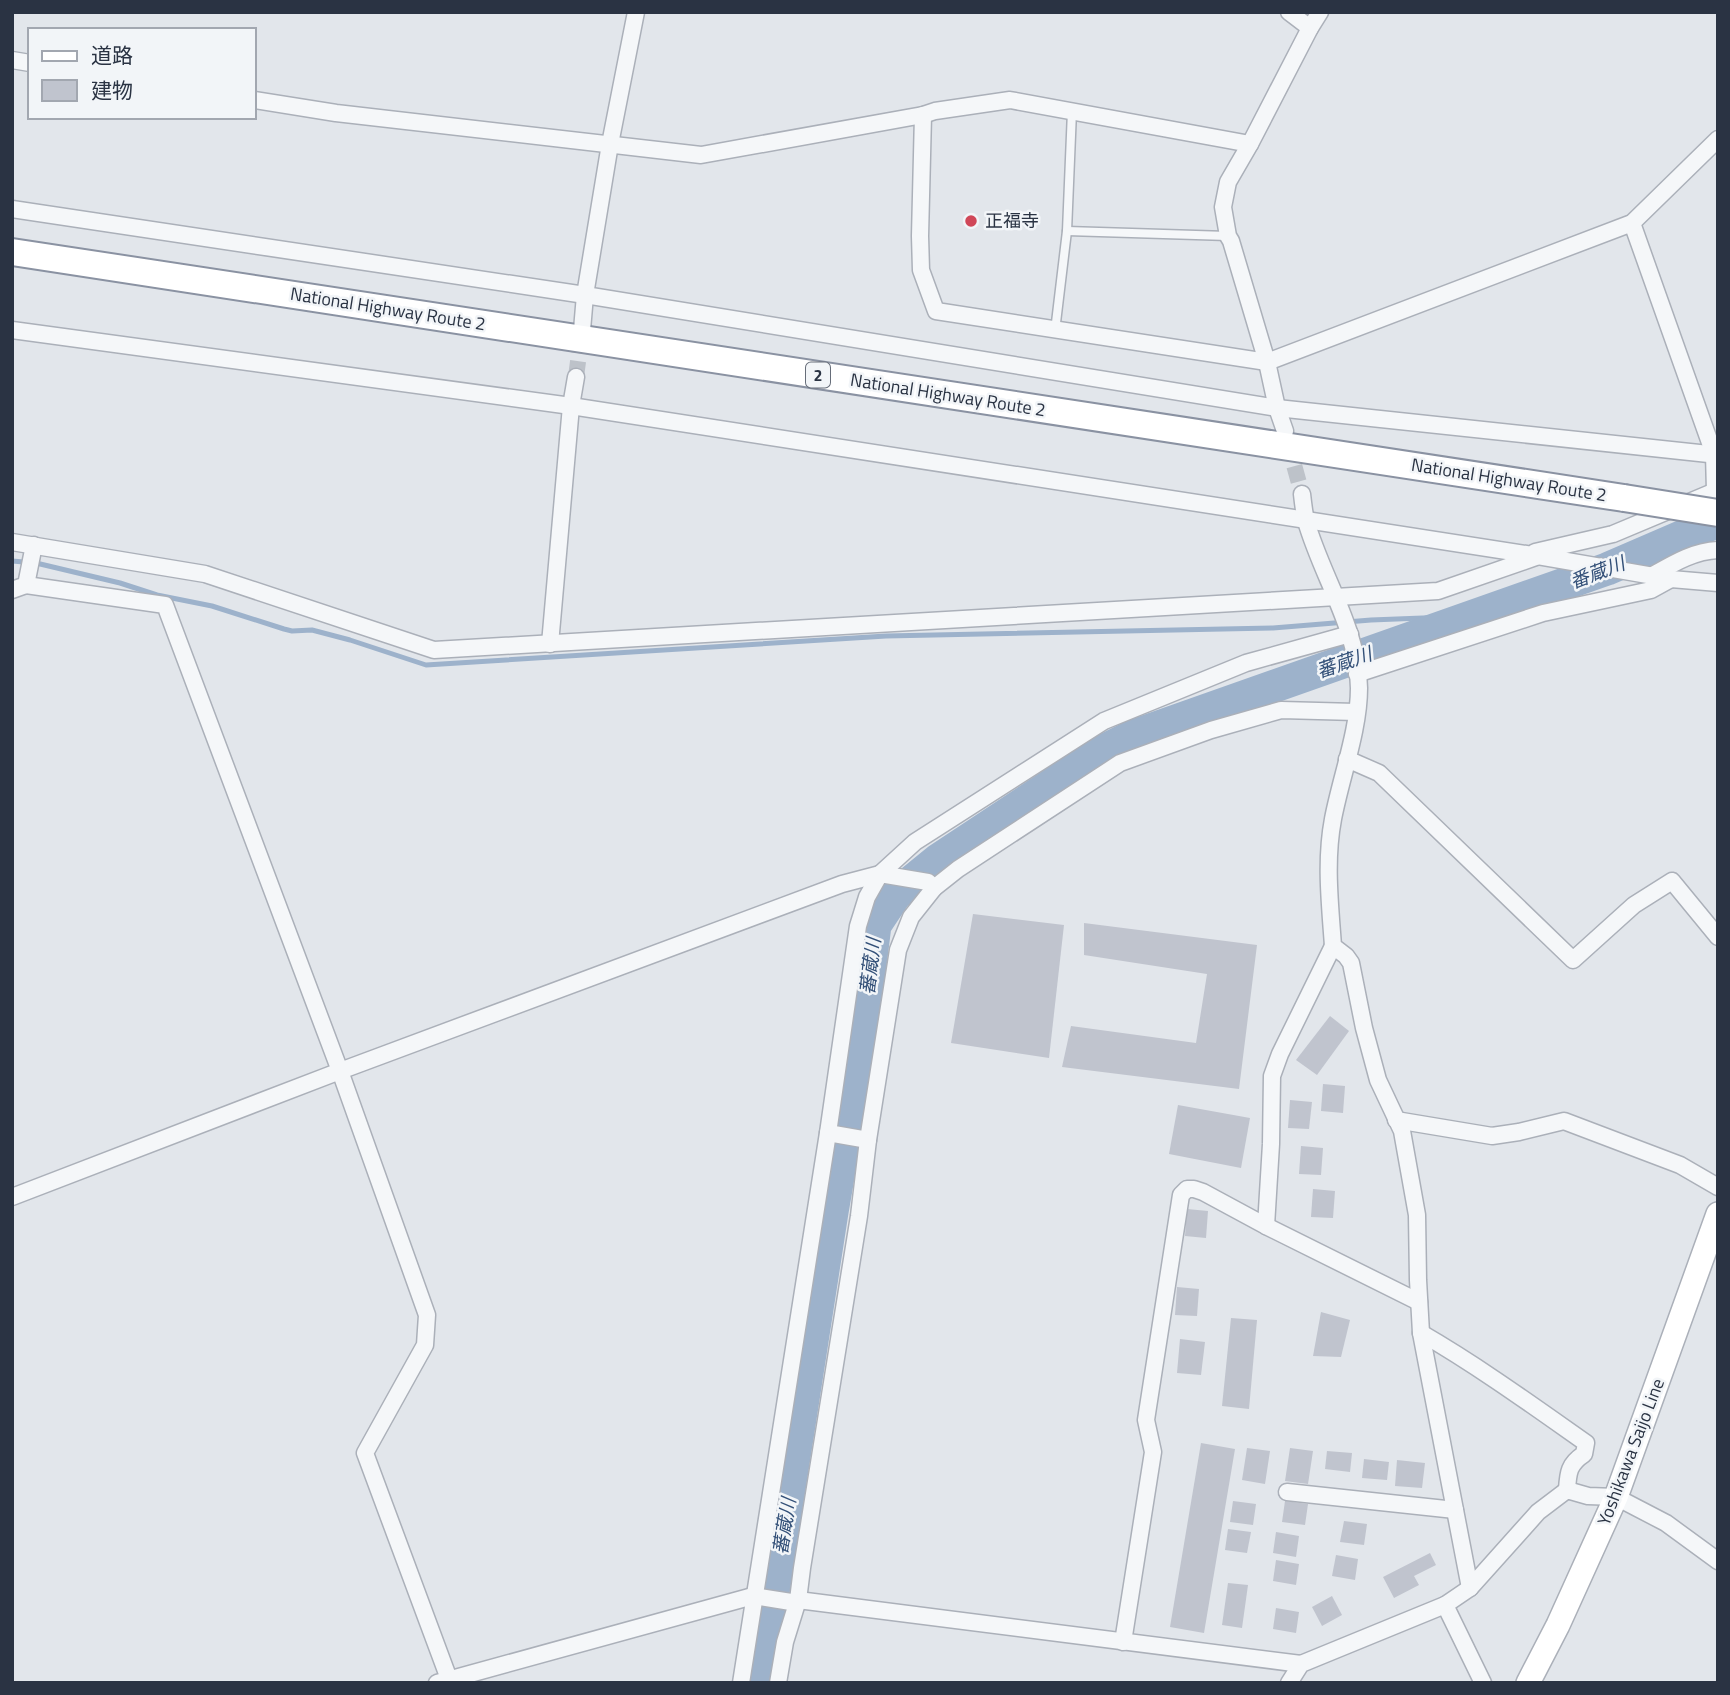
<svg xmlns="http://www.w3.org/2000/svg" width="1730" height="1695" viewBox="0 0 1730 1695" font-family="'Titillium Web','Noto Sans JP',sans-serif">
<rect width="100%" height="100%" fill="#e2e6eb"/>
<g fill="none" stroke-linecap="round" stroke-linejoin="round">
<!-- stream -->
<path stroke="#9db2cb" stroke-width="5" d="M12,561L36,563L120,583L157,595L212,606L284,629L292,631L312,630L350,640L426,665L886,636L1273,628L1371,620L1474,616"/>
<!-- river -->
<path stroke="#9db2cb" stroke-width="33" d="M759,1683L832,1212L859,1055L875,925L895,895L938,860L1101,752L1133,736L1607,569L1718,521"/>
</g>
<!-- building -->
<g fill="#c0c4ce">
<path d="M973,914L1064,925L1049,1058L951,1043Z"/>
<path d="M1084,923L1257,945L1239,1089L1062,1067L1071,1026L1196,1043L1207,974L1084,955Z"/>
<path d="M1330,1016L1349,1031L1317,1075L1296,1060Z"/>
<path d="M1323,1084L1345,1086L1343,1113L1321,1111Z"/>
<path d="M1290,1100L1312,1102L1309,1129L1288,1128Z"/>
<path d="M1178,1105L1250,1118L1241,1168L1169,1154Z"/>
<path d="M1301,1146L1323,1148L1321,1175L1299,1174Z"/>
<path d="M1313,1189L1335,1191L1333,1218L1311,1217Z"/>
<path d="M1187,1209L1208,1211L1206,1238L1185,1236Z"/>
<path d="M1177,1287L1199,1289L1197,1316L1175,1315Z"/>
<path d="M1321,1312L1350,1320L1341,1357L1313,1356Z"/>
<path d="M1231,1318L1257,1320L1249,1409L1222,1406Z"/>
<path d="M1180,1339L1205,1342L1201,1375L1177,1373Z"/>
<path d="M1201,1443L1235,1449L1204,1633L1170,1627Z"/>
<path d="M1247,1448L1270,1451L1265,1484L1242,1480Z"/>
<path d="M1290,1448L1313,1451L1308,1484L1285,1481Z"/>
<path d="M1327,1451L1352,1453L1350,1472L1325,1469Z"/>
<path d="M1364,1459L1389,1462L1387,1480L1362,1478Z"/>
<path d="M1397,1460L1425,1463L1422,1488L1395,1486Z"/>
<path d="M1233,1501L1256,1504L1253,1525L1230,1522Z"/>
<path d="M1285,1501L1308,1504L1305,1525L1282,1522Z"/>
<path d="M1344,1521L1367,1524L1364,1545L1340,1542Z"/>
<path d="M1228,1529L1251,1532L1247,1553L1225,1550Z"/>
<path d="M1276,1532L1299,1536L1296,1557L1273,1553Z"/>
<path d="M1430,1553L1436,1565L1414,1576L1419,1585L1394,1598L1383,1577Z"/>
<path d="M1336,1555L1358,1559L1355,1580L1332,1576Z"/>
<path d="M1276,1560L1299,1564L1296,1585L1273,1581Z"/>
<path d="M1228,1583L1248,1585L1242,1628L1222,1625Z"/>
<path d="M1332,1596L1342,1615L1322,1626L1312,1607Z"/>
<path d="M1276,1608L1299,1612L1296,1633L1273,1629Z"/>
</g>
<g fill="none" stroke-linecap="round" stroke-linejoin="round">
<!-- minor-tunnel -->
<g stroke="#bdc2c9" stroke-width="16" stroke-dasharray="16 8" stroke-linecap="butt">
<path d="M576,377L582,331"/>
<path d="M1288,443L1302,494"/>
</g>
<defs>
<g id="service">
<path d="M1067,231L1228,236"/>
<path d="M1055,331L1067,231L1072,111"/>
</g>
<g id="minor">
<path d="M1289,12L1310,28"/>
<path d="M12,60L30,63"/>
<path d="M254,100L336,113L701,155L923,115L935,111L1010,100L1250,144"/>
<path d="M923,115L920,236L921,270L936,311L1267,362L1632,223L1718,139"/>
<path d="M12,209L585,295L1277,408L1718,455"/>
<path d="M1632,223L1714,454L1715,491L1718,497"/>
<path d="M12,330L571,406L1526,554L1671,579L1718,583"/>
<path d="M582,330L585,295L610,144L636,12"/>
<path d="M1285,431L1277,408L1267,362L1231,241L1228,236L1223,207L1228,182L1250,144L1310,28L1320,12"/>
<path d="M1302,494C1303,503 1304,512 1306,521C1322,577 1358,628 1359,688C1359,730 1341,777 1333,819C1325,861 1330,904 1333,946L1346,956L1351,963L1364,1028L1378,1080L1402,1131L1417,1215L1418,1280L1421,1333L1470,1588"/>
<path d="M12,542L205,574L434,650L1438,591L1536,557"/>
<path d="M1535,552L1613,534L1718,490"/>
<path d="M1653,575C1674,563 1694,551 1718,550"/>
<path d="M26,585L165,605L340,1071L427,1315L425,1345L365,1453L449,1679"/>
<path d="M12,590L26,585L34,545"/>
<path d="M550,644L571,406L576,377"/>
<path d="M1357,674L1543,613L1651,590L1671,579"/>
<path d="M1347,759L1379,773L1573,960L1634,905L1672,881L1718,937"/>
<path d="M1396,1120L1492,1136L1519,1132L1564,1121L1680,1165L1718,1187"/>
<path d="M828,1133L868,1140"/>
<path d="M12,1197L340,1071L842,884L880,874L928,882L934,888"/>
<path d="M1266,1226L1271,1144L1272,1076L1280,1054L1333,946"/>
<path d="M1421,1333C1478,1366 1532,1405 1586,1443L1584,1454C1569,1464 1568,1472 1567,1490"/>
<path d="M1287,1492L1455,1510"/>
<path d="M1445,1605L1483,1683"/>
<path d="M1123,1642L1153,1452L1146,1420L1181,1195L1187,1189H1194L1203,1192L1266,1226L1419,1302"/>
<path d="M437,1683L753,1596L791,1602L798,1600L1301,1664"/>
<path d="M741,1683L828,1133L858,926L867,897L880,874L915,842L1104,721L1246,663L1350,634"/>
<path d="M778,1683L785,1642L798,1600L802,1568L859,1216L868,1140L898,950L911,917L934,888L958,869L1120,763L1211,730L1281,710L1356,712"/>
<path d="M1289,1683L1301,1664L1445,1605L1470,1588L1538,1512L1567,1490L1588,1496L1616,1497L1666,1523L1718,1561"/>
</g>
<path id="secondary" d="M1528,1683L1558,1625L1616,1497L1718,1214"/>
<path id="trunk" d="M12,252L1624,498"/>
</defs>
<!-- service casing -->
<use href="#service" stroke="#abb0b9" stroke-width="11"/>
<!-- minor casing -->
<use href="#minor" stroke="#abb0b9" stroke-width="19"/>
<!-- secondary casing -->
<use href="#secondary" stroke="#abb0b9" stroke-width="26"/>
<!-- trunk casing -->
<use href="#trunk" stroke="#8a92a2" stroke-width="30"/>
<!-- service -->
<use href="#service" stroke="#f5f7f9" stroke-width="8"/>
<!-- minor -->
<use href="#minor" stroke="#f5f7f9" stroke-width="16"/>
<!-- secondary -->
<use href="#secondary" stroke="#fff" stroke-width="23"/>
<!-- trunk -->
<use href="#trunk" stroke="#fff" stroke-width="26"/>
<defs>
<path id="trunk-bridge" d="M1624,498L1718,513"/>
</defs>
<!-- trunk-bridge casing -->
<use href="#trunk-bridge" stroke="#8a92a2" stroke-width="30" stroke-linecap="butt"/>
<!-- trunk-bridge -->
<use href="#trunk-bridge" stroke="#fff" stroke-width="26"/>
</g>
<!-- markers -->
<circle fill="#d04758" stroke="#f2f5f8" stroke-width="2.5" cx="971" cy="221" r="7"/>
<g text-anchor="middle" stroke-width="5" stroke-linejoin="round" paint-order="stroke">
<!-- shield labels -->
<rect fill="#f2f5f8" stroke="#666d79" stroke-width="2" x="806" y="362.5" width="24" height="25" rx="5"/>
<g font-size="16" font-weight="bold" fill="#2a3343">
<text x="818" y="381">2</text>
</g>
<!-- poi labels -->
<g font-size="18" fill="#2a3343" stroke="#f2f5f8" text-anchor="start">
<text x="985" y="227">正福寺</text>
</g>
<!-- street labels -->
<g font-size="18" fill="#2a3343" stroke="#f2f5f8">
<text transform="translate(388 309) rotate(9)" y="6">National Highway Route 2</text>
<text transform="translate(948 395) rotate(9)" y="6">National Highway Route 2</text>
<text transform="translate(1509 480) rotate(9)" y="6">National Highway Route 2</text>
<text transform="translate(1631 1452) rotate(-69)" y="6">Yoshikawa Saijo Line</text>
</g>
<!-- water labels -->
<g font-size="19" font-style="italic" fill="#335078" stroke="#f2f5f8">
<text transform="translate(1597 572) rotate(-21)" y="7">番蔵川</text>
<text transform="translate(1344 662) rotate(-19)" y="7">蕃蔵川</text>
<text transform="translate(870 966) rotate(-83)" y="7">蕃蔵川</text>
<text transform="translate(784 1526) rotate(-81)" y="7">蕃蔵川</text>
</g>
</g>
<!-- border -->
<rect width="1730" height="1695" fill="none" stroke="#2a3343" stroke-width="28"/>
<!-- legend -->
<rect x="28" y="28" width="228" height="91" fill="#f2f5f8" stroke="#a2a7b0" stroke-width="2"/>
<rect x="42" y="51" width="35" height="10" fill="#ffffff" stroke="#a2a7b0" stroke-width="2"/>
<text x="91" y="63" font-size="21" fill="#2a3343">道路</text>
<rect x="42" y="80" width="35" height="21" fill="#c0c4ce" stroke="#a2a7b0" stroke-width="2"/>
<text x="91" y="98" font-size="21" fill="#2a3343">建物</text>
</svg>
